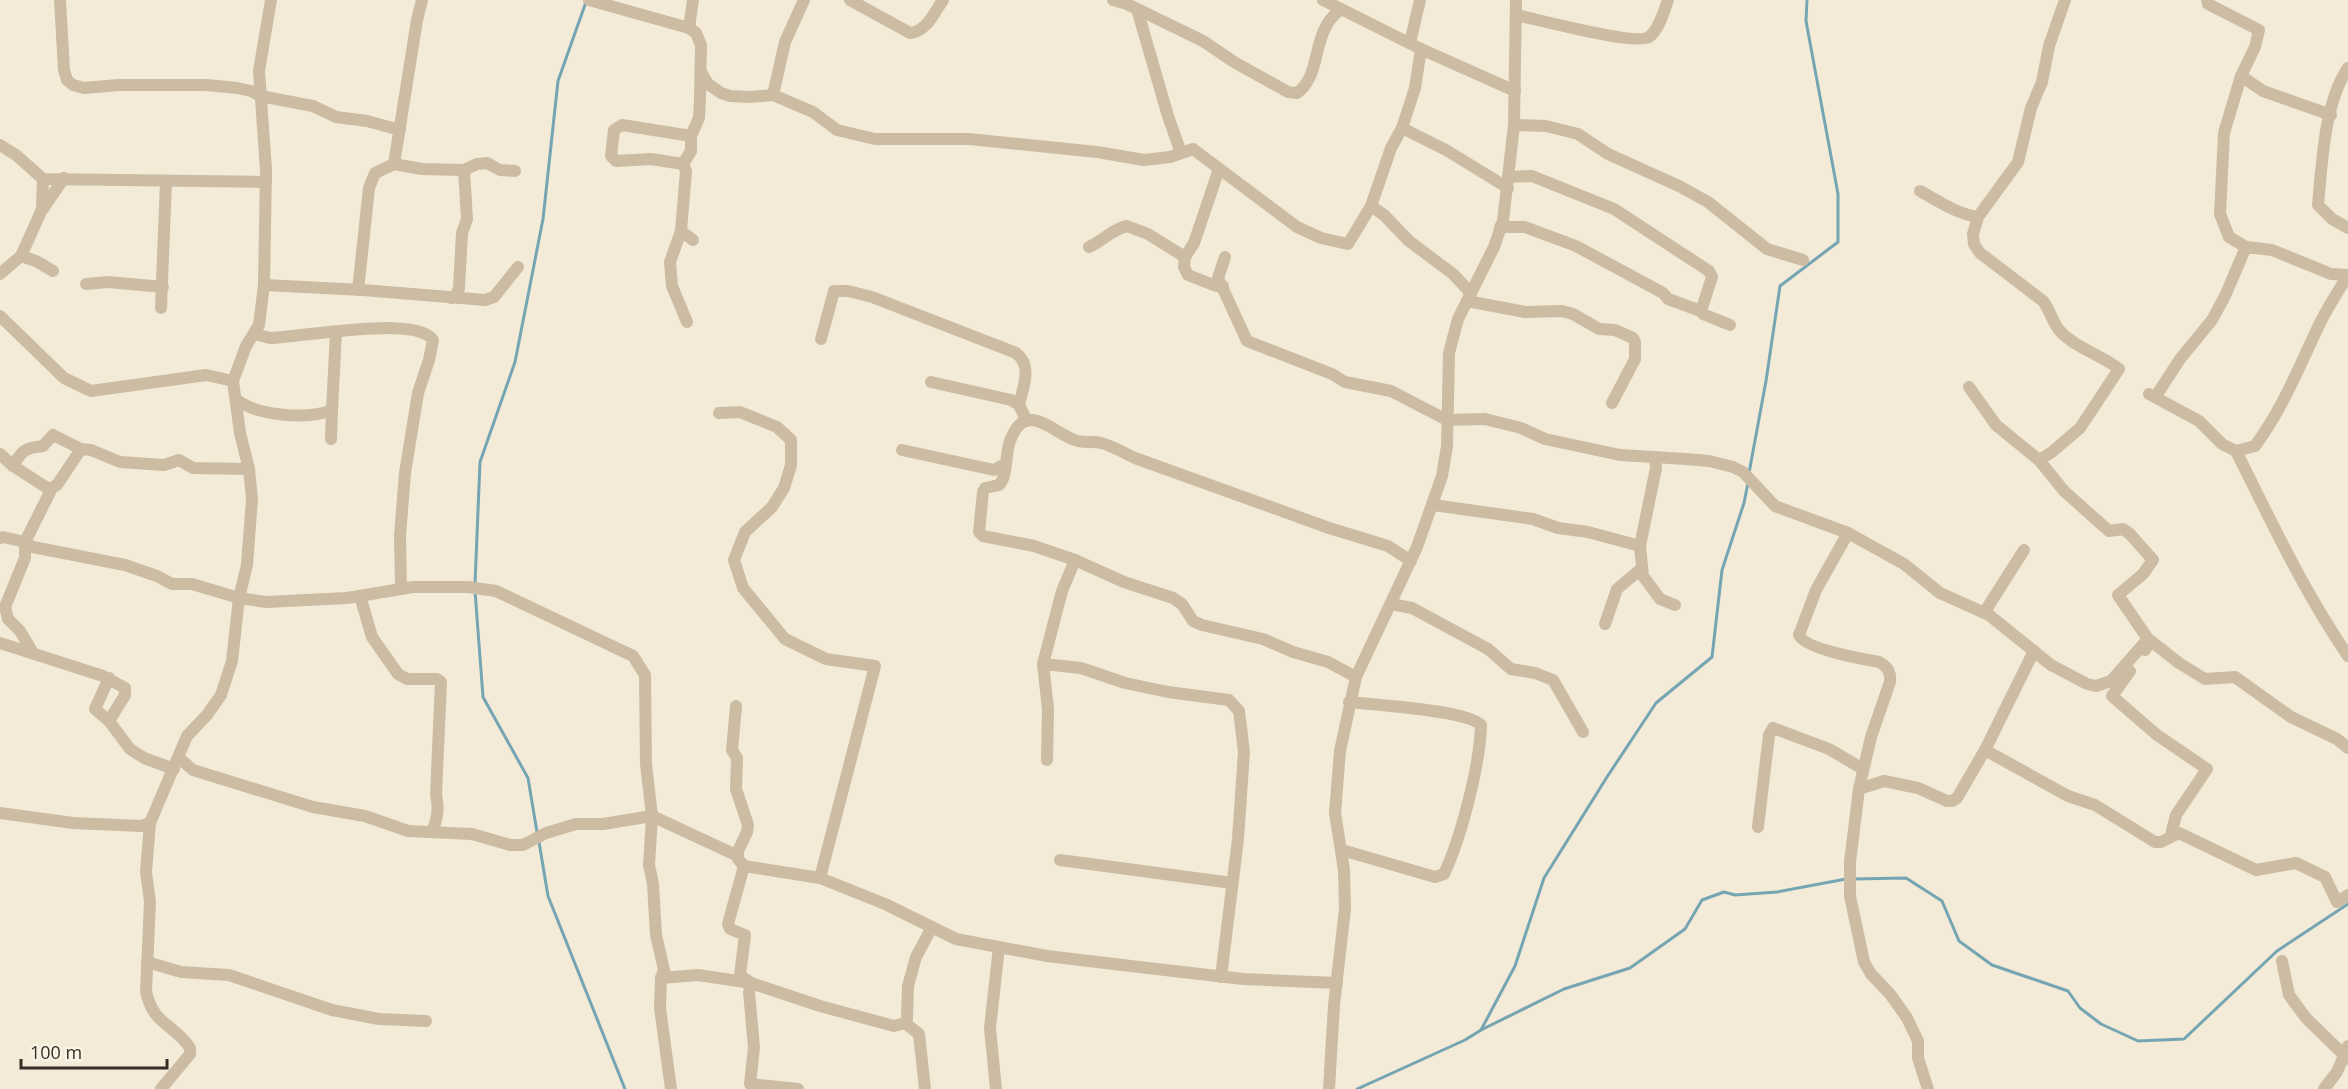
<svg xmlns="http://www.w3.org/2000/svg" width="2348" height="1089" viewBox="0 0 2348 1089" font-family="'Open Sans',sans-serif">
<rect width="100%" height="100%" fill="#f3ebd8"/>
<g fill="none" stroke-linecap="round" stroke-linejoin="round">
<!-- stream -->
<g stroke="#75a5b2" stroke-width="3">
<path d="M1749,473L1766,381L1780,286L1838,242V194L1806,21L1807,0"/>
<path d="M475,584L480,462L515,362L543,219L558,81L586,2"/>
<path d="M475,591L483,697L528,778L537,832"/>
<path d="M539,842L548,896L625,1089"/>
<path d="M1853,879L1906,878L1942,901L1959,941L1992,965L2068,991L2080,1008L2101,1024L2138,1041L2184,1039L2277,951L2348,904"/>
<path d="M1481,1030L1564,989L1630,968L1685,929L1702,900L1724,892L1735,895L1777,892L1846,879"/>
<path d="M1357,1089L1465,1040L1481,1030L1515,966L1544,878L1607,777L1656,703L1712,657L1722,570L1744,503L1748,483"/>
</g>
<!-- minor -->
<g stroke="#ccbca3" stroke-width="12">
<path d="M60,0L64,70L67,80L73,85L84,88L118,85H207L237,88L251,91L260,96L313,106L336,117L367,121L400,130"/>
<path d="M589,0L689,28L696,33L701,45L700,98L699,118L691,136V151L683,164"/>
<path d="M850,0L910,33C927,31 934,13 943,0"/>
<path d="M1113,0L1127,4L1203,41L1234,62L1288,92L1297,93C1323,75 1310,32 1340,10"/>
<path d="M1323,0L1421,49L1515,91"/>
<path d="M2207,0L2208,4L2259,30L2255,47L2241,76L2224,133L2220,214L2229,237L2246,247"/>
<path d="M1137,9L1168,116L1181,153"/>
<path d="M1516,15C1536,19 1637,46 1649,37C1659,30 1664,11 1668,0"/>
<path d="M689,28L693,0"/>
<path d="M1410,43L1420,0"/>
<path d="M2348,68C2324,103 2322,164 2318,205L2332,219L2348,228"/>
<path d="M701,72L708,84L721,93L730,96L749,97L773,95L813,112L837,130L875,139H969L1097,152L1144,160L1170,157L1193,149L1297,227L1321,238L1348,244L1371,206L1391,148L1402,128L1415,88L1421,49"/>
<path d="M2241,76L2263,91L2331,115"/>
<path d="M773,95L785,42L804,0"/>
<path d="M1514,125L1546,126L1578,134L1608,154L1679,186L1708,202L1767,249L1803,260"/>
<path d="M1402,128L1446,150L1508,188"/>
<path d="M0,145L16,155L43,179L266,182"/>
<path d="M394,164L417,20L422,0"/>
<path d="M683,164L651,159L616,161L611,156L614,130L622,125L691,136"/>
<path d="M683,164L686,171L681,231L693,240"/>
<path d="M1219,169L1194,243L1185,257L1184,267L1188,275L1216,286H1223"/>
<path d="M1508,177L1532,176L1614,209L1709,271L1712,277L1701,311L1703,314L1730,325"/>
<path d="M1920,191C1938,201 1957,214 1978,217"/>
<path d="M1371,206L1384,215L1409,241L1453,274L1471,293"/>
<path d="M43,209L64,178"/>
<path d="M1500,227H1525L1576,246L1663,293L1668,299L1701,311"/>
<path d="M681,231L670,262L672,286L687,322"/>
<path d="M1089,247C1103,241 1112,229 1127,226L1148,234L1185,257"/>
<path d="M21,256L36,261L53,271"/>
<path d="M1225,257L1218,278L1247,341L1332,374L1345,382L1391,391L1447,420L1485,419L1521,428L1545,439L1620,455L1686,459L1709,461L1733,467L1743,472L1775,506L1848,533L1904,564L1940,593L1989,615L2051,665L2087,684L2096,686L2111,681L2148,639L2118,595L2143,574L2153,560L2130,534L2123,529L2109,531L2064,491L2039,460L1996,425L1969,387"/>
<path d="M0,274L21,256L35,225L42,209L43,179"/>
<path d="M86,284L108,282L163,287"/>
<path d="M264,285L363,290L485,300L494,297L518,267"/>
<path d="M358,290L369,188L375,173L394,164L422,169L464,170L477,164L487,163L500,170L515,171"/>
<path d="M451,298L457,294L459,288L462,233L467,219L464,170"/>
<path d="M1467,301L1525,312L1562,311L1573,314L1599,329L1615,330L1633,338L1635,342V359L1612,403"/>
<path d="M161,308L166,181"/>
<path d="M0,316L64,378L91,391L206,375L233,381"/>
<path d="M255,334L270,338C302,337 415,315 433,340L429,360L418,393L405,473L400,536L401,589"/>
<path d="M821,339L834,291H848L872,297L1016,353C1033,366 1023,387 1019,405"/>
<path d="M931,382L1011,400L1019,405L1027,421"/>
<path d="M2158,393L2180,359L2212,320L2225,296L2246,247L2272,250L2331,274L2348,275"/>
<path d="M2149,394L2199,421L2222,444L2236,451L2255,446C2285,405 2300,364 2322,319C2330,304 2339,290 2348,275"/>
<path d="M236,399C256,416 308,420 332,410L336,332"/>
<path d="M719,413L740,412L777,427L791,440V465L784,488L772,507L745,532L734,560L743,588L785,639L826,659L875,666L820,878"/>
<path d="M331,439L332,410"/>
<path d="M902,450L994,470L1005,464"/>
<path d="M2236,451C2271,521 2304,592 2348,656"/>
<path d="M0,454L13,466L49,489L57,485L81,449"/>
<path d="M1655,458L1656,468L1640,546L1643,576L1660,599L1675,605"/>
<path d="M2039,460L2052,452L2080,428L2119,369C2100,354 2075,348 2059,330C2052,321 2050,310 2043,301L1980,253L1974,244L1973,234L1978,217L2018,162L2031,108L2042,82L2049,46L2065,0"/>
<path d="M13,466C22,450 25,448 43,446L53,435L81,449L91,450L120,462L164,465L179,460L193,468L249,469"/>
<path d="M1433,505L1533,519L1558,528L1588,532L1640,546"/>
<path d="M1848,533L1816,590L1799,635C1805,649 1863,659 1879,662C1888,667 1891,672 1890,682L1871,737L1859,789L1850,862V896L1864,962L1871,974L1890,994L1907,1018L1918,1041V1058L1928,1089"/>
<path d="M0,538L3,537L25,542L33,547L125,565L157,576L172,584H192L239,598L266,602L347,598L413,587H468L496,591L633,656L645,675L646,764L652,816L649,865L653,884L656,935L664,970L661,978L698,975L751,983L820,1006L894,1026L905,1023L907,1019L908,986L916,957L932,927"/>
<path d="M360,596L372,637L398,674L407,679H437L441,682L436,795C439,808 438,819 432,831"/>
<path d="M1391,604L1412,608L1488,649L1511,669L1535,673L1553,680L1583,732"/>
<path d="M1984,613L2024,550"/>
<path d="M1605,624L1617,589L1641,569"/>
<path d="M0,643L103,676L125,688V695L109,721"/>
<path d="M2145,650L2151,641L2179,663L2205,679L2235,677L2291,717L2337,739L2348,748"/>
<path d="M33,653L20,631L8,619L5,607L25,558V542L52,488"/>
<path d="M1043,664L1081,668L1125,683L1168,692L1229,700L1239,711L1244,752L1238,839L1221,977"/>
<path d="M2130,671L2112,696L2157,735L2207,769L2176,815L2171,835"/>
<path d="M1356,677L1328,662L1293,652L1263,639L1202,625L1193,621L1182,604L1173,598L1124,582L1075,560L1034,546L983,536L979,532L983,492L985,488L999,485C1008,476 1005,454 1010,441C1026,397 1054,435 1078,441C1086,443 1094,441 1101,443C1113,446 1124,453 1135,458L1329,528L1388,546L1411,561"/>
<path d="M109,678L95,709L109,721L130,749L144,758L174,769"/>
<path d="M736,706L732,750L737,758L736,789L748,825L747,832L738,851V859L744,866L820,878L885,904L956,939L1047,956L1139,967L1243,979L1337,983"/>
<path d="M1985,750L2068,796L2095,805L2155,842H2161L2179,833L2256,870L2296,863L2325,877L2337,902L2348,895"/>
<path d="M179,758L193,770L313,807L365,816L408,831L472,834L510,845H523L546,833L576,824H603L652,816L738,856"/>
<path d="M1047,760L1048,709L1043,664L1062,591L1075,560"/>
<path d="M1859,789L1884,781L1918,788L1947,801H1952L1957,798L1985,750L2034,651"/>
<path d="M0,813L73,823L141,826L150,823"/>
<path d="M1758,827L1769,735L1773,728L1829,749L1863,769"/>
<path d="M1342,850L1435,877L1444,874C1461,838 1480,765 1481,725C1467,710 1374,705 1349,702"/>
<path d="M1060,860L1232,883"/>
<path d="M744,866L728,924L730,929L745,935L740,975L751,983"/>
<path d="M2282,961L2289,995L2306,1018L2348,1059"/>
<path d="M147,962L181,972L229,975L332,1010L379,1019L426,1021"/>
<path d="M661,978L660,1008L671,1089"/>
<path d="M751,983L749,992L754,1047L750,1084L798,1089"/>
<path d="M905,1023L919,1034L925,1089"/>
<path d="M161,1089L190,1054V1048C174,1023 153,1026 146,991L150,902L146,872L150,823L187,736L207,715L221,695L232,661L239,598L247,565L252,499L249,469L240,433L233,381L246,346L259,325L264,285L266,170L259,71L271,0"/>
<path d="M996,1089L990,1028L999,947"/>
<path d="M1329,1089L1334,1005L1345,909L1344,870L1335,813L1340,751L1356,677L1417,547L1442,476L1447,446L1449,353L1458,319L1494,247L1503,221L1514,125L1516,0"/>
<path d="M2324,1089L2337,1072L2348,1046"/>
</g>
</g>
<!-- scale -->
<path d="M21 1059v9h146v-9" fill="none" stroke="#362e26" stroke-width="3"/>
<text x="30" y="1059" font-size="18" fill="#362e26" stroke="#faf4e5" stroke-width="4.5" paint-order="stroke">100 m</text>
</svg>
